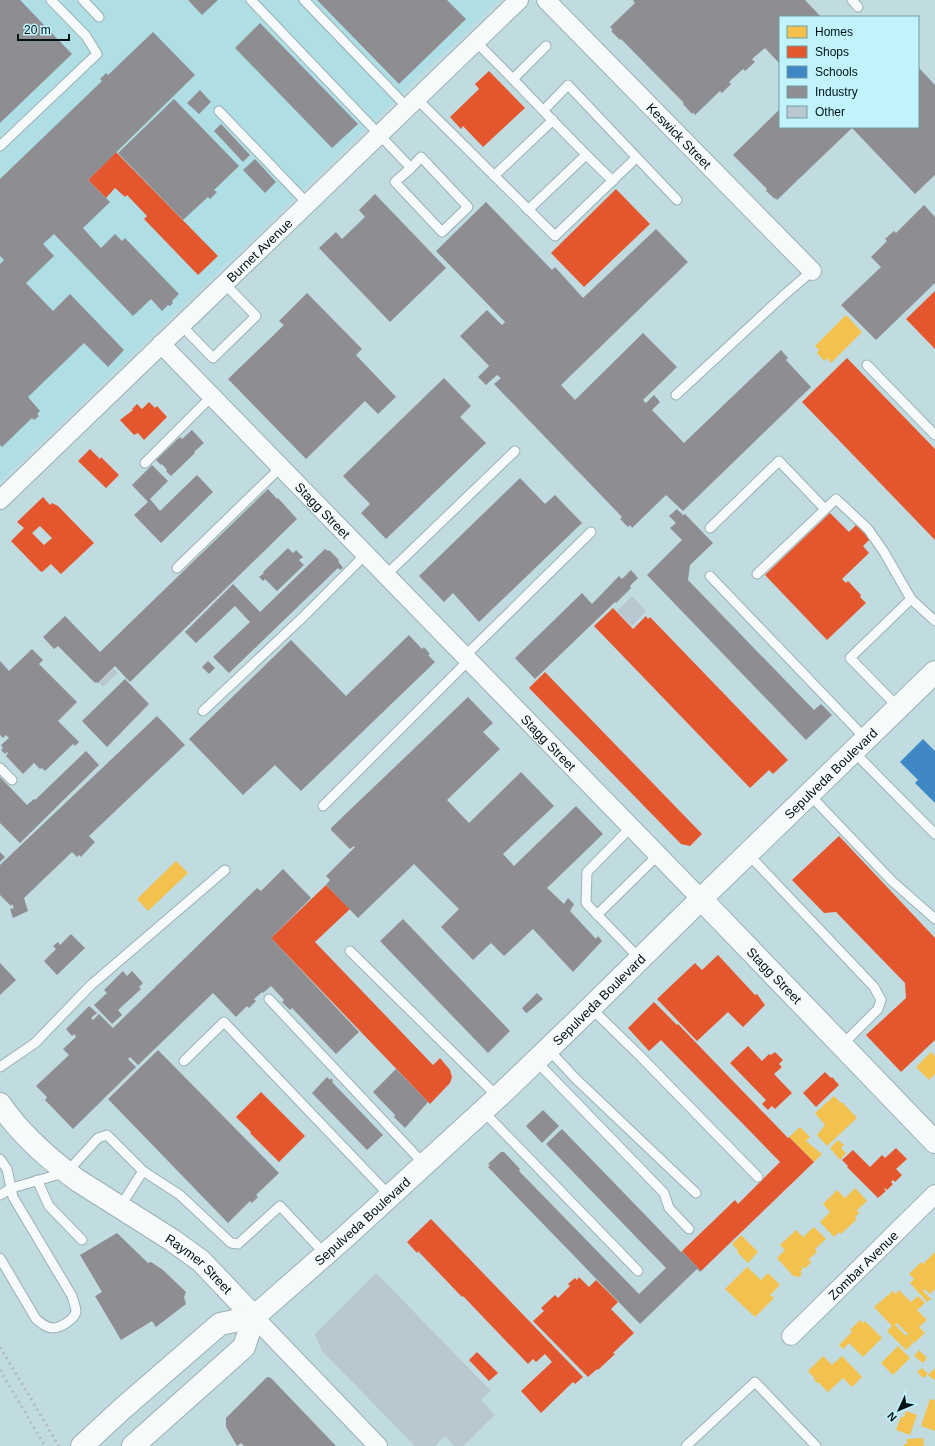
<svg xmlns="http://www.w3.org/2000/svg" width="935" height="1446" viewBox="0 0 935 1446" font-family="Helvetica,sans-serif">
<rect width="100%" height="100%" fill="#c1dce1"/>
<!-- built -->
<path fill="#b0dee5" d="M0,0H499L0,482Z"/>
<!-- homes -->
<g fill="#f2c14e">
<path d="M846,315L862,332L831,363L827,358L824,361L817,353L819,350L815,346Z"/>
<path d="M176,861L188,873L148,911L137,899Z"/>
<path d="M931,1052L935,1056V1074L929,1080L916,1067Z"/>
<path d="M834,1096L841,1103L842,1102L857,1118L827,1146L817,1135L825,1125L815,1113Z"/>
<path d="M800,1127L810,1137L806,1141L822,1154L814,1162L789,1137Z"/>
<path d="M838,1140L844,1145L841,1148L846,1153L840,1160L830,1148Z"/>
<path d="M855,1188L867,1201L857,1210L859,1213L855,1217L857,1219L841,1234L839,1232L834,1237L820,1222L830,1212L823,1204L837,1190L845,1198Z"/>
<path d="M814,1227L826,1239L815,1249L817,1252L808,1260L811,1261L810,1264L805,1268H803L802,1266L801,1267L803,1269L800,1272L802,1274L798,1278L796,1275L794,1277L777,1258L785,1250L780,1245L796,1230L803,1237Z"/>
<path d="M741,1235L758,1252L748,1263L737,1252L738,1250L732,1244Z"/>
<path d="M935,1252V1289L930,1294L925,1289L923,1291L931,1299L927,1302L910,1283L914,1279L909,1274L921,1262L923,1264Z"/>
<path d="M747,1267L761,1280L768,1273L780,1285L770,1295L774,1298L755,1317L725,1289Z"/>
<path d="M899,1290L911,1302L918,1296L925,1303L917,1310L927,1320L919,1327L925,1333L914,1343L906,1336L908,1334L897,1323L895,1325L913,1343L906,1350L887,1331L892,1326L874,1307L893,1291L896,1294Z"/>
<path d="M860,1320L863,1323L865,1321L882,1338L863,1357L849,1343L843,1349L839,1345L852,1332L850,1330Z"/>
<path d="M898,1346L910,1358L893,1375L881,1363Z"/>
<path d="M919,1350L927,1358L923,1363L914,1356Z"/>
<path d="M823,1356L832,1365L842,1356L862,1377L852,1387L843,1378L828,1392L818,1382L817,1383L814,1380L815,1379L808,1371Z"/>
<path d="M922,1368L928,1374L923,1378L917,1372Z"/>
<path d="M935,1368V1379L934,1380L928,1375Z"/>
<path d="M930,1399L935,1400V1431L921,1426Z"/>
<path d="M906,1411L917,1415L910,1435L896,1430L901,1417H904Z"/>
<path d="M923,1438L924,1446H904V1444H907V1439Z"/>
</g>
<!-- shops -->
<g fill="#e4572e" fill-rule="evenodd">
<path d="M489,71L525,108L483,147L463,126L461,129L450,117L479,89L475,84Z"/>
<path d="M116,152L218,256L198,275L144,219L147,216L127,195L125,197L115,188L106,198L88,180Z"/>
<path d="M616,189L650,224L584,287L551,253Z"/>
<path d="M935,291V349L906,319Z"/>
<path d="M847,358L935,449V540L802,402Z"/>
<path d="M149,402L155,408L157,406L167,417L144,440L138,433L134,435L120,420L133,410L132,409L137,404L142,409Z"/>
<path d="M90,449L100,459L101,457L119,475L106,488L78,461Z"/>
<path d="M43,497L50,505L52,503L58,506L94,543L61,574L51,564L42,572L40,571L11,541L24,528L17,522ZM40,526L52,538L44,545L32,533Z"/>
<path d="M830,513L849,532L856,525L870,539L863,546L869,553L842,579L846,583L848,581L861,595L860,597L866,603L827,640L765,575Z"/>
<path d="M613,608L633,629L646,616L648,619L650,617L788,760L773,774L769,770L750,788L594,626Z"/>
<path d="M545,672L702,834L690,846L681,844L529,688Z"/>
<path d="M839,836L935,938V1040L901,1072L866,1035L906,998L905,983L836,912L824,913L792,880Z"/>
<path d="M326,885L350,909L315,942L433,1065L440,1058L450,1070L452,1077L450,1083L430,1104L271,938Z"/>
<path d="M718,955L755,995L757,994L765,1005L743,1027L728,1012L697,1041L657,999L695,963L702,970Z"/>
<path d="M654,1002L677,1025L678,1024L788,1138L789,1137L814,1162L701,1271L682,1251L735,1200L738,1204L780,1162L661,1040L649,1051L628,1028Z"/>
<path d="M748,1046L762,1061L769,1054L771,1055L775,1052L783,1060L779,1064L782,1067L774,1074L792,1093L775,1109L772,1106L768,1110L762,1104L766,1100L730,1063Z"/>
<path d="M825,1072L831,1078L832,1077L839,1085L816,1107L803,1093Z"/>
<path d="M261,1092L305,1136L279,1162L250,1133L251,1132L236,1117Z"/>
<path d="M896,1148L907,1159L896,1169L902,1175L895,1182L893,1180L891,1182L893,1184L887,1190L885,1188L884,1189L886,1191L878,1198L847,1167L848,1166L842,1160L853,1150L870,1167L882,1155L885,1158Z"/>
<path d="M431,1219L583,1377L575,1384L573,1382L541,1413L521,1391L552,1362L545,1354L536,1362L533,1359L528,1364L463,1296L462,1297L418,1251L417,1253L407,1242Z"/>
<path d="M579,1277L589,1287L596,1280L618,1302L611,1309L634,1333L613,1353L615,1354L598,1370L597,1369L588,1377L533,1321L544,1311L541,1308L555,1295L558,1298L570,1286L568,1284L575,1278L577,1280Z"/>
<path d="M477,1352L498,1373L489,1381L469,1360Z"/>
</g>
<!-- schools -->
<path fill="#3f88c5" d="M923,739L935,751V803L915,783L918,780L900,762Z"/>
<!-- industry -->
<g fill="#8d8d92">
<path d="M0,0H20L72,54L0,123Z"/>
<path d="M188,0H218L202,15Z"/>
<path d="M317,0H447L466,19L399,84Z"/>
<path d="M634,0H805L821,17H780V64L765,48L752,59L755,62L745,71L743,69L729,82L731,84L722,93L720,91L695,115L693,112L692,114L683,104L684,103L621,39L620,40L611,31L613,30L610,27L635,3L633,1Z"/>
<path d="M260,23L358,124L332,148L235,48Z"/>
<path d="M153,32L195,75L88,180L110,202L83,228L101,248L115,234L122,241L125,238L179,294L172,301L173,303L170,306L168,305L162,311L151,299L133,316L54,234L43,244L54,256L26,283L53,311L70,294L124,350L108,367L84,343L28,397L40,411L37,414L39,416L34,420L32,418L2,447L0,445V264L4,260L0,256V179L102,81L100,79L106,73L108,75Z"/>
<path d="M918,67L935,85V175L915,194L852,128L777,200L776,198L775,199L766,191L767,189L733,155L780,109V127H918Z"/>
<path d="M200,90L211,102L199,114L187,103Z"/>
<path d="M174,99L239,166L214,190L217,192L210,199L208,197L183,220L118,153Z"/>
<path d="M221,124L250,155L243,162L214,131Z"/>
<path d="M255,159L276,182L265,193L243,170Z"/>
<path d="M375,194L446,268L390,322L319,248L336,232L342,239L365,217L359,210Z"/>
<path d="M486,202L552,270L555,267L583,298L656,229L688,262L561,385L575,400L643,333L677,367L643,400L646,403L654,395L660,402L652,410L684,443L781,350L788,358L786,360L811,387L683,511L666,495L632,528L630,525L628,527L620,519L622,517L494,384L501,378L497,375L486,385L478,377L489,366L460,336L487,310L502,325L505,322L436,251Z"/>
<path d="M924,205L935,217V283L876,340L841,305L881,267L871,257L887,241L885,239L894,231L896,233Z"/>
<path d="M307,293L362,349L356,355L396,397L378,414L365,401L306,459L228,379L284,325L279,321Z"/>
<path d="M444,378L471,406L460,417L486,443L386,539L361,513L370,504L343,476Z"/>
<path d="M192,430L204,443L194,452L195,453L171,476L166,471L167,470L162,464L161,465L156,460L180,437L182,439Z"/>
<path d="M152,465L168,481L150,499L160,511L197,475L213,492L161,543L134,515L148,502L132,485Z"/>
<path d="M520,478L545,504L555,495L582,523L479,622L453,593L444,602L419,576Z"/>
<path d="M268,489L277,499L278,498L297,519L130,682L115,666L98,683L96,682L95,683L58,646L54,649L43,637L65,616L100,652Z"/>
<path d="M677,509L683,515L685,514L713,543L690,565L688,580L814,710L821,704L832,715L806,740L647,575L682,540L670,528L676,523L669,516Z"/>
<path d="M288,548L293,553L296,550L303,557L299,560L304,565L277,591L265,579L263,581L259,577L264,573L263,572Z"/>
<path d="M325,549L328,551L329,550L339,560L338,561L343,568L340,570L338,568L229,673L213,657L250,622L235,606L196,643L185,632L233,584L260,612Z"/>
<path d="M631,570L638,578L630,586L631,588L616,603L615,602L535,679L515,658L582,593L592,604L619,576L622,579Z"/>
<path d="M409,635L422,649L424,647L430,654L428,655L435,662L301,791L275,765L243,795L189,739L291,640L346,696Z"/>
<path d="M32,649L43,660L39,664L77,702L58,721L79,742L75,746L73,744L45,771L42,768L40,769L34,763L23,774L6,756L8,753L7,752L5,754L1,750L3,748L1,745L9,738L6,735L3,738L0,735V661L9,671Z"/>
<path d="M208,661L215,668L209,674L202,667Z"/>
<path d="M125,679L149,704L107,747L82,721Z"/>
<path d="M468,697L493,723L483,732L500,749L447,800L469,823L521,772L554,806L503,854L514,866L576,806L603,834L547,888L564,904L568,898L574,904L570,911L596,939L598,936L602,941L573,972L533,929L504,956L491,943L473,960L441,927L459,909L414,864L358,918L326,885L330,880L326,876L355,847L354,846L350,849L331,830V828Z"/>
<path d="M157,716L185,745L89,836L95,842L81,857L79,855L77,857L72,852L24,898L28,911L13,918L10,909L14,908L12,904L11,906L0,895V865Z"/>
<path d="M86,751L99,765L20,843L0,823V777L27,805L34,799L35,800Z"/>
<path d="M0,852L5,857L0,862Z"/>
<path d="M283,869L311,898L271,938L359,1032L336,1054L292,1008L290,1010L282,1002L284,1000L271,986L263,993L262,992L254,999L256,1001L249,1008L247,1006L236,1017L213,993L138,1065L130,1057L128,1059L136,1067L73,1129L45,1100L47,1097L36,1086L69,1055L63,1049L76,1037L74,1034L72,1036L66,1029L89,1006L97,1013L91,1018L93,1020L99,1014L113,1028L257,888L261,891Z"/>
<path d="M403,919L510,1031L488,1053L380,941Z"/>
<path d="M71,934L85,948L57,975L44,961L56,949L53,946L58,942L60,945Z"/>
<path d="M0,963L16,980L0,995Z"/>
<path d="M123,971L127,976L132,971L143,983L139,987L141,989L118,1010L122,1015L112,1024L94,1005L107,993L104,990Z"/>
<path d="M537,993L543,999L527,1013L525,1012L522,1008Z"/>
<path d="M158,1050L279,1173L256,1195L258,1197L252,1203L250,1201L228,1223L108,1099Z"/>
<path d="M396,1069L428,1102L405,1128L394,1117L395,1115L373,1092Z"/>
<path d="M327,1077L330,1080L331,1078L333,1081L332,1082L383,1135L367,1150L312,1093Z"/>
<path d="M543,1110L559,1126L542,1143L526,1126Z"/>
<path d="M562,1129L681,1252L682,1251L701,1271L700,1272L697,1269L640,1324L488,1167L490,1165L488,1164L501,1152H504L520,1169L519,1171L639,1294L666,1268L546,1144Z"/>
<path d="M117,1233L148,1263L151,1262L163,1270L186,1292L184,1297L186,1304L156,1327L152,1321L121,1340L95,1296L102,1292L80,1255Z"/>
<path d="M268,1377L271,1378L336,1446H244L241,1443L237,1446L226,1427V1418L266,1378Z"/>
</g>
<!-- building -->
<g fill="#b8c7d0">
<path d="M632,596L646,611L632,626L617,611Z"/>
<path d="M113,668L118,673L103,687L99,682Z"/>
<path d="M376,1273L491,1391L481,1400L495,1415L463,1446H454L445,1436L435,1446H415L322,1351L315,1334Z"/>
</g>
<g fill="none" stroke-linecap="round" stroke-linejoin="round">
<defs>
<g id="service">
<path d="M83,0L99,17"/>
<path d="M251,0L411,168L395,182L442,232L468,207L421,157L411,168"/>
<path d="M304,0L407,107"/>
<path d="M852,0L858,7"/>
<path d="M475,41C522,87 566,136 613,181"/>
<path d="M513,79L546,46"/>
<path d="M416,98L555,236L636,158"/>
<path d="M544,110L568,85L677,200"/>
<path d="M219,111L307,203"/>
<path d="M0,146L97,54L86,36L51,0"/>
<path d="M494,176L553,120"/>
<path d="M528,210L586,155"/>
<path d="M181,325L213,358L256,316L224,283"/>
<path d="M867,365L935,435"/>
<path d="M676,395L783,296L812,271"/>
<path d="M145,463L212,396"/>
<path d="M710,528L779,461L825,509"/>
<path d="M177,568L281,467"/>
<path d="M757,574L836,499L868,529L884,552L911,599"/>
<path d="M386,575L515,451"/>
<path d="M710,576L866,739"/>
<path d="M465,656L591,532"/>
<path d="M899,708L850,658L911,599L935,621"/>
<path d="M203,711L302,618L366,554"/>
<path d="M853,751L935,834"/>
<path d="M0,768L12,780"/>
<path d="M809,794L892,881L935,919"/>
<path d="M323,806L469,660"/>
<path d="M631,827L587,872L586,903L640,959"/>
<path d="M748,854L874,987L881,1000L878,1009L842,1045"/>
<path d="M597,915L658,855"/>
<path d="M350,951L498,1097"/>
<path d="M269,999L424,1164"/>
<path d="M591,1008L642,1058L758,1177"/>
<path d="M548,1049L576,1079L696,1193"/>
<path d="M184,1061L224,1022L390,1196"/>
<path d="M536,1061L664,1193L669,1208L689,1229"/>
<path d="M0,1067L35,1043L91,985L225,870"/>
<path d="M483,1111L638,1271"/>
<path d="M0,1159L7,1169L13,1197L72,1296C73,1300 76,1307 76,1312C74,1320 60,1328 53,1328C46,1328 41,1323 36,1319L0,1258"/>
<path d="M37,1180L49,1206L82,1240"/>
<path d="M0,1195L12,1188L67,1172L98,1138L107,1135L143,1171L180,1195L231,1243L238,1244L280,1206L325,1254"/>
<path d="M120,1207L143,1171"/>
<path d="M686,1446L755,1382L816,1446"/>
</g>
<g id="minor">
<path id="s1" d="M546,0L812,271"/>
<path id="s2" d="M161,344L701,899"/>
<path id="s3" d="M0,500L519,0"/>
<path d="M254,1317L378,1446"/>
<path id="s4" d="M791,1336L935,1194"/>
</g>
<g id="tertiary">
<path id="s5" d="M701,899L935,1142"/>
<path id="s6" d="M0,1104C20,1134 49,1159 77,1180L172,1240L201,1261L254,1317"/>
</g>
<g id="primary">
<path d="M82,1446L122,1409L220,1324L254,1317"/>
<path id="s7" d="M133,1446L244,1347L254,1317L344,1238L498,1097L572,1026L701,899L935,672"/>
</g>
</defs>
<!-- service casing -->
<use href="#service" stroke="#9ab0b4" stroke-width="11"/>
<!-- minor casing -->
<use href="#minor" stroke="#9ab0b4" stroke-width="20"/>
<!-- tertiary casing -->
<use href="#tertiary" stroke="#9ab0b4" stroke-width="24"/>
<!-- primary casing -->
<use href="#primary" stroke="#9ab0b4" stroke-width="24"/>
<!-- service -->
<use href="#service" stroke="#f6fafa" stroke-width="9"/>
<!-- minor -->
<use href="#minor" stroke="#f6fafa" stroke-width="18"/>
<!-- tertiary -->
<use href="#tertiary" stroke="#f6fafa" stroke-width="22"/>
<!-- primary -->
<use href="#primary" stroke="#f6fafa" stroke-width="22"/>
<!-- rail -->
<g stroke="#b3b9bb" stroke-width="3" stroke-dasharray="2 4" stroke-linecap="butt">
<path d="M0,1347L59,1446"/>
<path d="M0,1370L45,1446"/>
</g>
</g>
<g text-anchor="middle" stroke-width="4" stroke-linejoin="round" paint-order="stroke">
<!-- street labels -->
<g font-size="13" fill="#011215" stroke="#c1f3fc">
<text dy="5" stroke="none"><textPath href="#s1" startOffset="190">Keswick Street</textPath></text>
<text dy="5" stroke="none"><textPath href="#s3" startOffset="360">Burnet Avenue</textPath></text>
<text dy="5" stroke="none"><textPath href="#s2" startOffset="232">Stagg Street</textPath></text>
<text dy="5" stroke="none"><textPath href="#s2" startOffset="556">Stagg Street</textPath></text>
<text dy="5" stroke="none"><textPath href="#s7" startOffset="973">Sepulveda Boulevard</textPath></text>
<text dy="5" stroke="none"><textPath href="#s5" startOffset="106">Stagg Street</textPath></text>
<text dy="5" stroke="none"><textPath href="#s7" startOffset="649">Sepulveda Boulevard</textPath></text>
<text dy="5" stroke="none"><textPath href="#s7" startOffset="325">Sepulveda Boulevard</textPath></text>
<text dy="5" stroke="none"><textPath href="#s6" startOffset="257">Raymer Street</textPath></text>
<text dy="5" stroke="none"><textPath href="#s4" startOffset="101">Zombar Avenue</textPath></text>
</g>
</g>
<!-- legend -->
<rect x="779" y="16" width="140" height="112" fill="#c1f3fc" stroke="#7499a0"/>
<rect x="787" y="26" width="20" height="12" fill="#f2c14e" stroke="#7499a0"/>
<text x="815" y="36" font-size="12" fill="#011215">Homes</text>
<rect x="787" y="46" width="20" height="12" fill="#e4572e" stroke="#7499a0"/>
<text x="815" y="56" font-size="12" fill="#011215">Shops</text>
<rect x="787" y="66" width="20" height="12" fill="#3f88c5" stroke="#7499a0"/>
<text x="815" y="76" font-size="12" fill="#011215">Schools</text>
<rect x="787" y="86" width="20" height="12" fill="#8d8d92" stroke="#7499a0"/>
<text x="815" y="96" font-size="12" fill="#011215">Industry</text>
<rect x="787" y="106" width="20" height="12" fill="#b8c7d0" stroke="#7499a0"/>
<text x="815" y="116" font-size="12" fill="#011215">Other</text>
<!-- north arrow -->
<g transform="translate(899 1410) rotate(226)" stroke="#c1f3fc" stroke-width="3" paint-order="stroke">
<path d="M0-3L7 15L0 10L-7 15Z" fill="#011215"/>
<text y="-6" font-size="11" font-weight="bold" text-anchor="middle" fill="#011215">N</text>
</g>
<!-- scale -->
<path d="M18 34v6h51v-6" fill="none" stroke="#011215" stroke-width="2"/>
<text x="24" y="34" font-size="12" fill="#011215" stroke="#c1f3fc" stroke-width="3" paint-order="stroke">20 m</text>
</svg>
